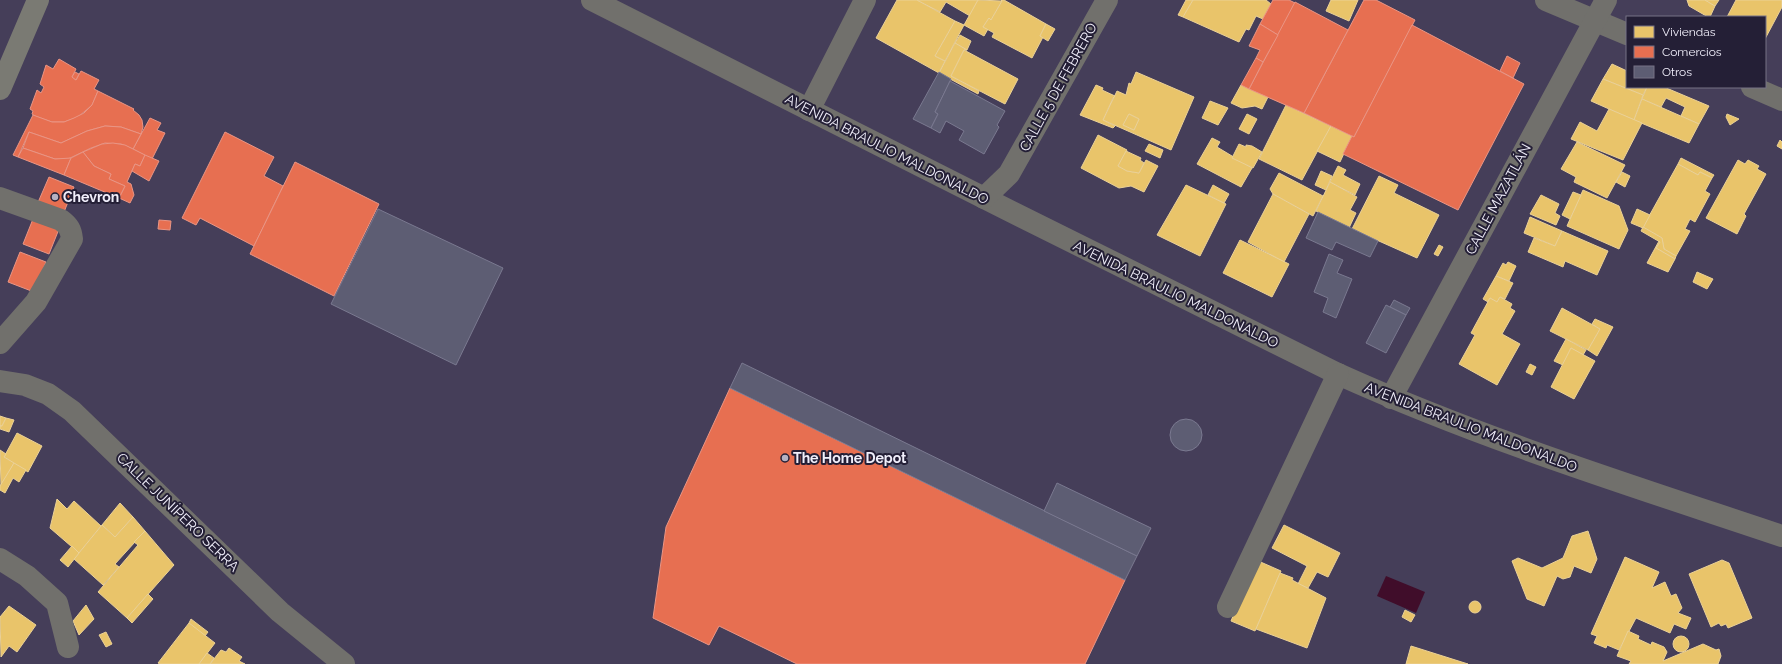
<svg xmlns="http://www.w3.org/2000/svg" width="1782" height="664" viewBox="0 0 1782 664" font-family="Raleway,sans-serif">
<rect width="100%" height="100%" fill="#453e59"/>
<!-- water -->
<path fill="#400d2a" d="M1386,576L1425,592L1416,613L1377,596Z"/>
<!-- homes -->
<g fill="#e9c46a" stroke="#ebd196" fill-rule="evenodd">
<path d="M897,0H917L955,21L935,56L945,61L939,73L876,38Z"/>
<path d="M917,0H978L970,16L946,2L940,12Z"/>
<path d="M978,0L1002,1L991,20L989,18L983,27L988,29L984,36L964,25Z"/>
<path d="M1001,0H1004L1046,24L1040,36L1043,37L1032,58L992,37L994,33L983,27L989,18L991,20L1002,1Z"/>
<path d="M1186,0H1193L1183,17L1178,15Z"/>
<path d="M1193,0H1266L1271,4L1263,19L1256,16L1249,30L1246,29L1239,42L1183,17Z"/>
<path d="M1331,0H1358L1349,21L1326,11Z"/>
<path d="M1687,0H1705L1715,6L1710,17H1708L1689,6Z"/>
<path d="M1705,0H1719L1715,6Z"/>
<path d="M1736,0H1782V7L1765,39V17H1727Z"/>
<path d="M955,21L964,25L945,61L935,56Z"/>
<path d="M1046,24L1055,29L1048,41L1040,36Z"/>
<path d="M960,35L971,41L967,50L955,43Z"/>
<path d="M955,43L967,50H964L951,76L979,91L978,94L939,73Z"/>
<path d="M964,50L1018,79L1005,104L951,76Z"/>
<path d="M1612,64L1627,71V87H1647L1643,95L1603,79Z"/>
<path d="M1136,72L1194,97L1171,150L1103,120L1117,91L1126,95L1129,83L1131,84ZM1129,114L1139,119L1134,130L1123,125Z"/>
<path d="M1603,79L1643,95L1634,120L1591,101Z"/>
<path d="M1096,85L1103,88L1102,90L1115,96L1113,98L1103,120L1115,126L1113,128L1080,115Z"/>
<path d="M1241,85L1268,97L1262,109L1255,106L1242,108L1231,103Z"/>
<path d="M1647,87H1664L1709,106L1699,124L1681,116L1685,107L1666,98L1661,107L1642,99Z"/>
<path d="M1642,99L1699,124L1689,143L1634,120Z"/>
<path d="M1210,101L1228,108L1218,125L1202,118Z"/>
<path d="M1286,105L1331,126L1302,180L1259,159Z"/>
<path d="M1609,109L1642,123L1623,160L1571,139L1580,122L1597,131Z"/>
<path d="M1129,114L1139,119L1134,130L1123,125Z"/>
<path d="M1247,114L1257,119L1249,134L1239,129Z"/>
<path d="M1727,114L1739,119L1730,125L1726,117Z"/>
<path d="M1331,126L1352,136L1340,162L1317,151Z"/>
<path d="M1098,135L1127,150L1118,166L1127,171L1139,173L1146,160L1158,166L1144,192L1131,186L1119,188L1081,168Z"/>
<path d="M1212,138L1220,142L1217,147L1252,168L1241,187L1197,164Z"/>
<path d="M1780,140L1782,142V149L1777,146Z"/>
<path d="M1577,142L1625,165L1607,198L1574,182L1576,177L1561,169Z"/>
<path d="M1149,144L1163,150L1160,158L1145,151Z"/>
<path d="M1239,144L1246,147V145L1252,146L1262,152L1253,168L1232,158Z"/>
<path d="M1126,151L1141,158L1140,160L1144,163L1139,173L1127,171L1118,166Z"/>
<path d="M1681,158L1714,175L1712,178L1700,172L1698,175L1678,164Z"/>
<path d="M1738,160L1745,164L1748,160L1759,166L1757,169L1766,174L1744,214L1746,216L1737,234L1706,218Z"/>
<path d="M1678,164L1698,175L1700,172L1712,178L1705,191L1710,194L1695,222L1690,219L1685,229L1690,231L1676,256L1664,249L1662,238L1643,227Z"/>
<path d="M1338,166L1346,170L1343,175L1360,184L1355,195L1330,182Z"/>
<path d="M1321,171L1332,176L1326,190L1315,185Z"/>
<path d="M1622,172L1630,176L1625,187L1616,182Z"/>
<path d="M1279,173L1323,196L1313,216L1273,194L1270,189Z"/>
<path d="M1379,176L1398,185L1394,193L1439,215L1417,258L1352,229Z"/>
<path d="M1330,182L1357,197L1350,210L1356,213L1349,228L1316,211Z"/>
<path d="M1186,185L1226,204L1200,256L1157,235Z"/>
<path d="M1213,185L1229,194L1224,203L1208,195Z"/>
<path d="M1583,190L1619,206L1628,230L1619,249L1567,226Z"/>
<path d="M1573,192L1581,195L1570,219L1562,215Z"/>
<path d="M1273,194L1309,214L1284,262L1248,242Z"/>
<path d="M1541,195L1559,204L1555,213L1560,216L1556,225L1530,214Z"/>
<path d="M1637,209L1650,215L1643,228L1631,223Z"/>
<path d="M1530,217L1562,231L1555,246L1524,233Z"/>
<path d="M1643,227L1662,238L1664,249L1676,256L1675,259L1656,248L1660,242L1641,231Z"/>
<path d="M1562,231L1608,251L1597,275L1565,261L1563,267L1528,252L1534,238L1555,246Z"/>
<path d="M1240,240L1289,264L1272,297L1223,273Z"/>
<path d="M1659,241L1660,242L1656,248L1675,259L1668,272L1647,263Z"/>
<path d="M1439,245L1443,247L1438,256L1434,254Z"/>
<path d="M1508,262L1516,266L1509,281L1496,276L1503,263L1506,265Z"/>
<path d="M1697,272L1713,279L1707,289L1693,282Z"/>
<path d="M1496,276L1513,283L1505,299L1500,297L1497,302L1490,298L1488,302L1483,299Z"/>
<path d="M1500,297L1512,304L1510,308L1515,311L1502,334L1520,344L1497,385L1459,364L1475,335L1471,333L1490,298L1497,302Z"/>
<path d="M1562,308L1600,329L1588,350L1550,331Z"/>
<path d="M1595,319L1613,327L1597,356L1588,350L1600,329L1592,324Z"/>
<path d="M1566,339L1586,350L1583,355L1571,348L1563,365L1554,361Z"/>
<path d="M1571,348L1595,361L1574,399L1551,387Z"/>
<path d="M1530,364L1536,367L1532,375L1526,372Z"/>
<path d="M0,416L6,418L2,426H0Z"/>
<path d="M6,418L14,420L9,432L0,429V426H2Z"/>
<path d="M17,433L42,446L28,472L4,457Z"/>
<path d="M0,450L6,454L4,457L14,463L1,487Z"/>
<path d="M14,463L26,470L19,482L13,478L5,493L0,490V486Z"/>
<path d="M57,499L67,509L74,501L101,526L79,553L50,528Z"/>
<path d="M120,503L133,517L115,537L102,525Z"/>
<path d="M133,517L145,531L115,564L119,567L103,585L74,559L102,525L115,537Z"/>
<path d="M1284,525L1340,553L1328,577L1317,572L1308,588L1298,584L1307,566L1272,548Z"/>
<path d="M145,531L174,565L127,618L98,592L138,545L134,542Z"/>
<path d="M1588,531L1597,559L1591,573L1574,566L1570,577L1563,579L1557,576L1544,606L1527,599L1512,561L1518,558L1542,568L1563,558L1572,536Z"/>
<path d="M72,546L79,553L68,567L60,560Z"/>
<path d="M1625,557L1659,572L1652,588L1665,582L1671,596L1676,594L1682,608L1678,613L1691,618L1686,629L1674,624L1670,633L1636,618L1619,650L1607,645L1606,648L1594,643L1597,636L1591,634Z"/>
<path d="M1256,560L1281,571L1255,631L1231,621Z"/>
<path d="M1722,560L1729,563L1752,618L1728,628L1726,624L1721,626L1719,623L1711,627L1689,574Z"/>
<path d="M1280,573L1293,578L1292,580L1326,598L1307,648L1256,629Z"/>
<path d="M148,594L153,599L132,623L127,618Z"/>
<circle cx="1475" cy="607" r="6"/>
<path d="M86,605L94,619L79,635L73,621Z"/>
<path d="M9,606L36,625L17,652L9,646L1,657L0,617Z"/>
<path d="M1405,610L1415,615L1411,622L1402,617Z"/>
<path d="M191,619L208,632L205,636L189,623Z"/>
<path d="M189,623L215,643L199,664H160L158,663Z"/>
<path d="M1628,631L1639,636L1638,639L1651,645L1652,642L1664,647L1667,652L1663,661L1703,644L1716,650L1719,649L1721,656L1718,664H1629L1631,661L1617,656Z"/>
<path d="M106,632L112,644L106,647L99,635Z"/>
<circle cx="1681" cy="644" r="8"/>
<path d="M1411,646L1468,664H1406Z"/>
<path d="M229,648L242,657L239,661L245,664H210L221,650L226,652Z"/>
<path d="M207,653L214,658L210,664H199Z"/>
</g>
<!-- shops -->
<g fill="#e76f51" stroke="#ea9584">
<path d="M1273,0H1289L1295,3L1278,35L1260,24Z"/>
<path d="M1364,0H1376L1415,20L1354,137L1304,113Z"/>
<path d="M1295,2L1348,30L1304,113L1249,89Z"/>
<path d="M1260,24L1278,35L1263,62L1256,58L1260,50L1249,46Z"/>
<path d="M1412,25L1524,84L1458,210L1343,154L1352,136L1354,137Z"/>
<path d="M1507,56L1520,63L1513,78L1500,71Z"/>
<path d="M1256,58L1263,62L1249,89L1241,85Z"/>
<path d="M59,59L76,69L72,77L76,80L81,71L99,80L94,89L98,91L92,105L78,117L64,122H52L35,116L32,114L33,111L30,109L37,90L41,93L44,87L40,84L46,65L53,69Z"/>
<path d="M75,72L79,74L76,80L72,77Z"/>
<path d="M98,91L134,109L133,110L139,115L142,120L143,127L141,134L121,127L105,126L87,131L61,143L29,132L18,157L13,155L33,115L52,122H64L74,118L84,113L92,105Z"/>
<path d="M150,118L161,123L157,130L165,133L152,159L133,149Z"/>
<path d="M105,126L121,127L141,134L133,149L121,144L105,143L91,148L68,159H55L23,148L29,132L61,143L87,131Z"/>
<path d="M225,132L274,157L264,176L283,186L254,246L200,218L196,225L182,218Z"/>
<path d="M113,143L125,145L145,155L140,166L135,164L127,182L131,184L134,195L130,203L119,198L125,186L109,179L111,174L94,166L83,152L102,144Z"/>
<path d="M23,148L55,159L71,158L64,175L18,157Z"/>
<path d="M83,152L94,166L111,174L109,179L125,186L119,198L64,175L71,158Z"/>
<path d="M145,155L159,161L149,181L132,171L135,164L140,166Z"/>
<path d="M295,162L379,204L334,296L250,254Z"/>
<path d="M49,177L74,187L62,217L36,207Z"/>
<path d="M35,214L61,224L49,254L23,244Z"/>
<path d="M159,220L171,221L170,230L158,229Z"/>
<path d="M20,252L46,262L34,292L8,282Z"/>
<path d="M730,388L1125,580L1085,664H797L719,626L709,645L653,618L666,527Z"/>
</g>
<!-- building -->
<g fill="#5d5d73" stroke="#7a7990">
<path d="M939,72L951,79L935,112L938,114L931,128L913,119Z"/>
<path d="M950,81L1005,111L997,125L999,127L984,154L959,140L964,131L946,121L940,133L931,128L938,114L935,112Z"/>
<path d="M378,209L503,268L456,365L331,304Z"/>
<path d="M1318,212L1378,241L1370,257L1336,242L1332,250L1306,238Z"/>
<path d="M1329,254L1343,260L1337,273L1352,279L1336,318L1323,312L1328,298L1314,292Z"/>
<path d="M1394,300L1410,308L1406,315L1390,307Z"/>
<path d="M1386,305L1406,315L1386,353L1366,343Z"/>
<path d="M742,363L1137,556L1125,580L730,388Z"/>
<circle cx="1186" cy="435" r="16"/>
<path d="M1057,483L1151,528L1137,556L1044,511Z"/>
</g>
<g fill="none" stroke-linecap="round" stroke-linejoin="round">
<!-- minor -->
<g stroke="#71706c" stroke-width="22">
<path d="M592,0L1010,211L1338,374C1482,439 1633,486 1782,536"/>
<path d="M1546,0L1627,34"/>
<path d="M1752,87L1782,100"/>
<path d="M809,110L865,0"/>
<path d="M0,198L61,220C69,226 71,230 72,239L36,302L0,343"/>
<path d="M984,198L1009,174L1107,0"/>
<path d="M0,381L25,385L48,394L72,411L280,612L344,664"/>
<path d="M1391,398L1606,0"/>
<path d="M0,559L27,576L57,603L68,647"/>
<path d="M1228,607L1338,374"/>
</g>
<!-- major -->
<path stroke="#7a7a73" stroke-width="22" d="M0,89L38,0"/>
</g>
<!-- markers -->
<g fill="#b5b1c2" stroke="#241f36" stroke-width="1.5">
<circle cx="55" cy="197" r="4"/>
<circle cx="785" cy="458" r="4"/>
</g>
<g text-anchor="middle" stroke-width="4" stroke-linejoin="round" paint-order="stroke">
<!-- street labels -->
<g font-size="14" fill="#f1effb" stroke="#241f36">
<text transform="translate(1058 87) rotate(-61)" y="5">CALLE 5 DE FEBRERO</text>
<text transform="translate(887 149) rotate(27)" y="5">AVENIDA BRAULIO MALDONALDO</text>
<text transform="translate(1498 199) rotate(-62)" y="5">CALLE MAZATLÁN</text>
<text transform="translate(1176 294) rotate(26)" y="5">AVENIDA BRAULIO MALDONALDO</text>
<text transform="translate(1471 427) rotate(21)" y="5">AVENIDA BRAULIO MALDONALDO</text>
<text transform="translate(178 512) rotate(44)" y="5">CALLE JUNÍPERO SERRA</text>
</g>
<!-- poi labels -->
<g font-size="14" font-weight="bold" fill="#f1effb" stroke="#241f36" text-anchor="start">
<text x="63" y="202">Chevron</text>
<text x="793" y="463">The Home Depot</text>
</g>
</g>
<!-- legend -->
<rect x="1626" y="16" width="140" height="72" fill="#241f36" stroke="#767285"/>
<rect x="1634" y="26" width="20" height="12" fill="#e9c46a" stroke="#767285"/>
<text x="1662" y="36" font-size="12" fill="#f1effb">Viviendas</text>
<rect x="1634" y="46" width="20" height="12" fill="#e76f51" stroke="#767285"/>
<text x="1662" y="56" font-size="12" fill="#f1effb">Comercios</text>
<rect x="1634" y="66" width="20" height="12" fill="#5d5d73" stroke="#767285"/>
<text x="1662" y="76" font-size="12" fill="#f1effb">Otros</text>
</svg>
